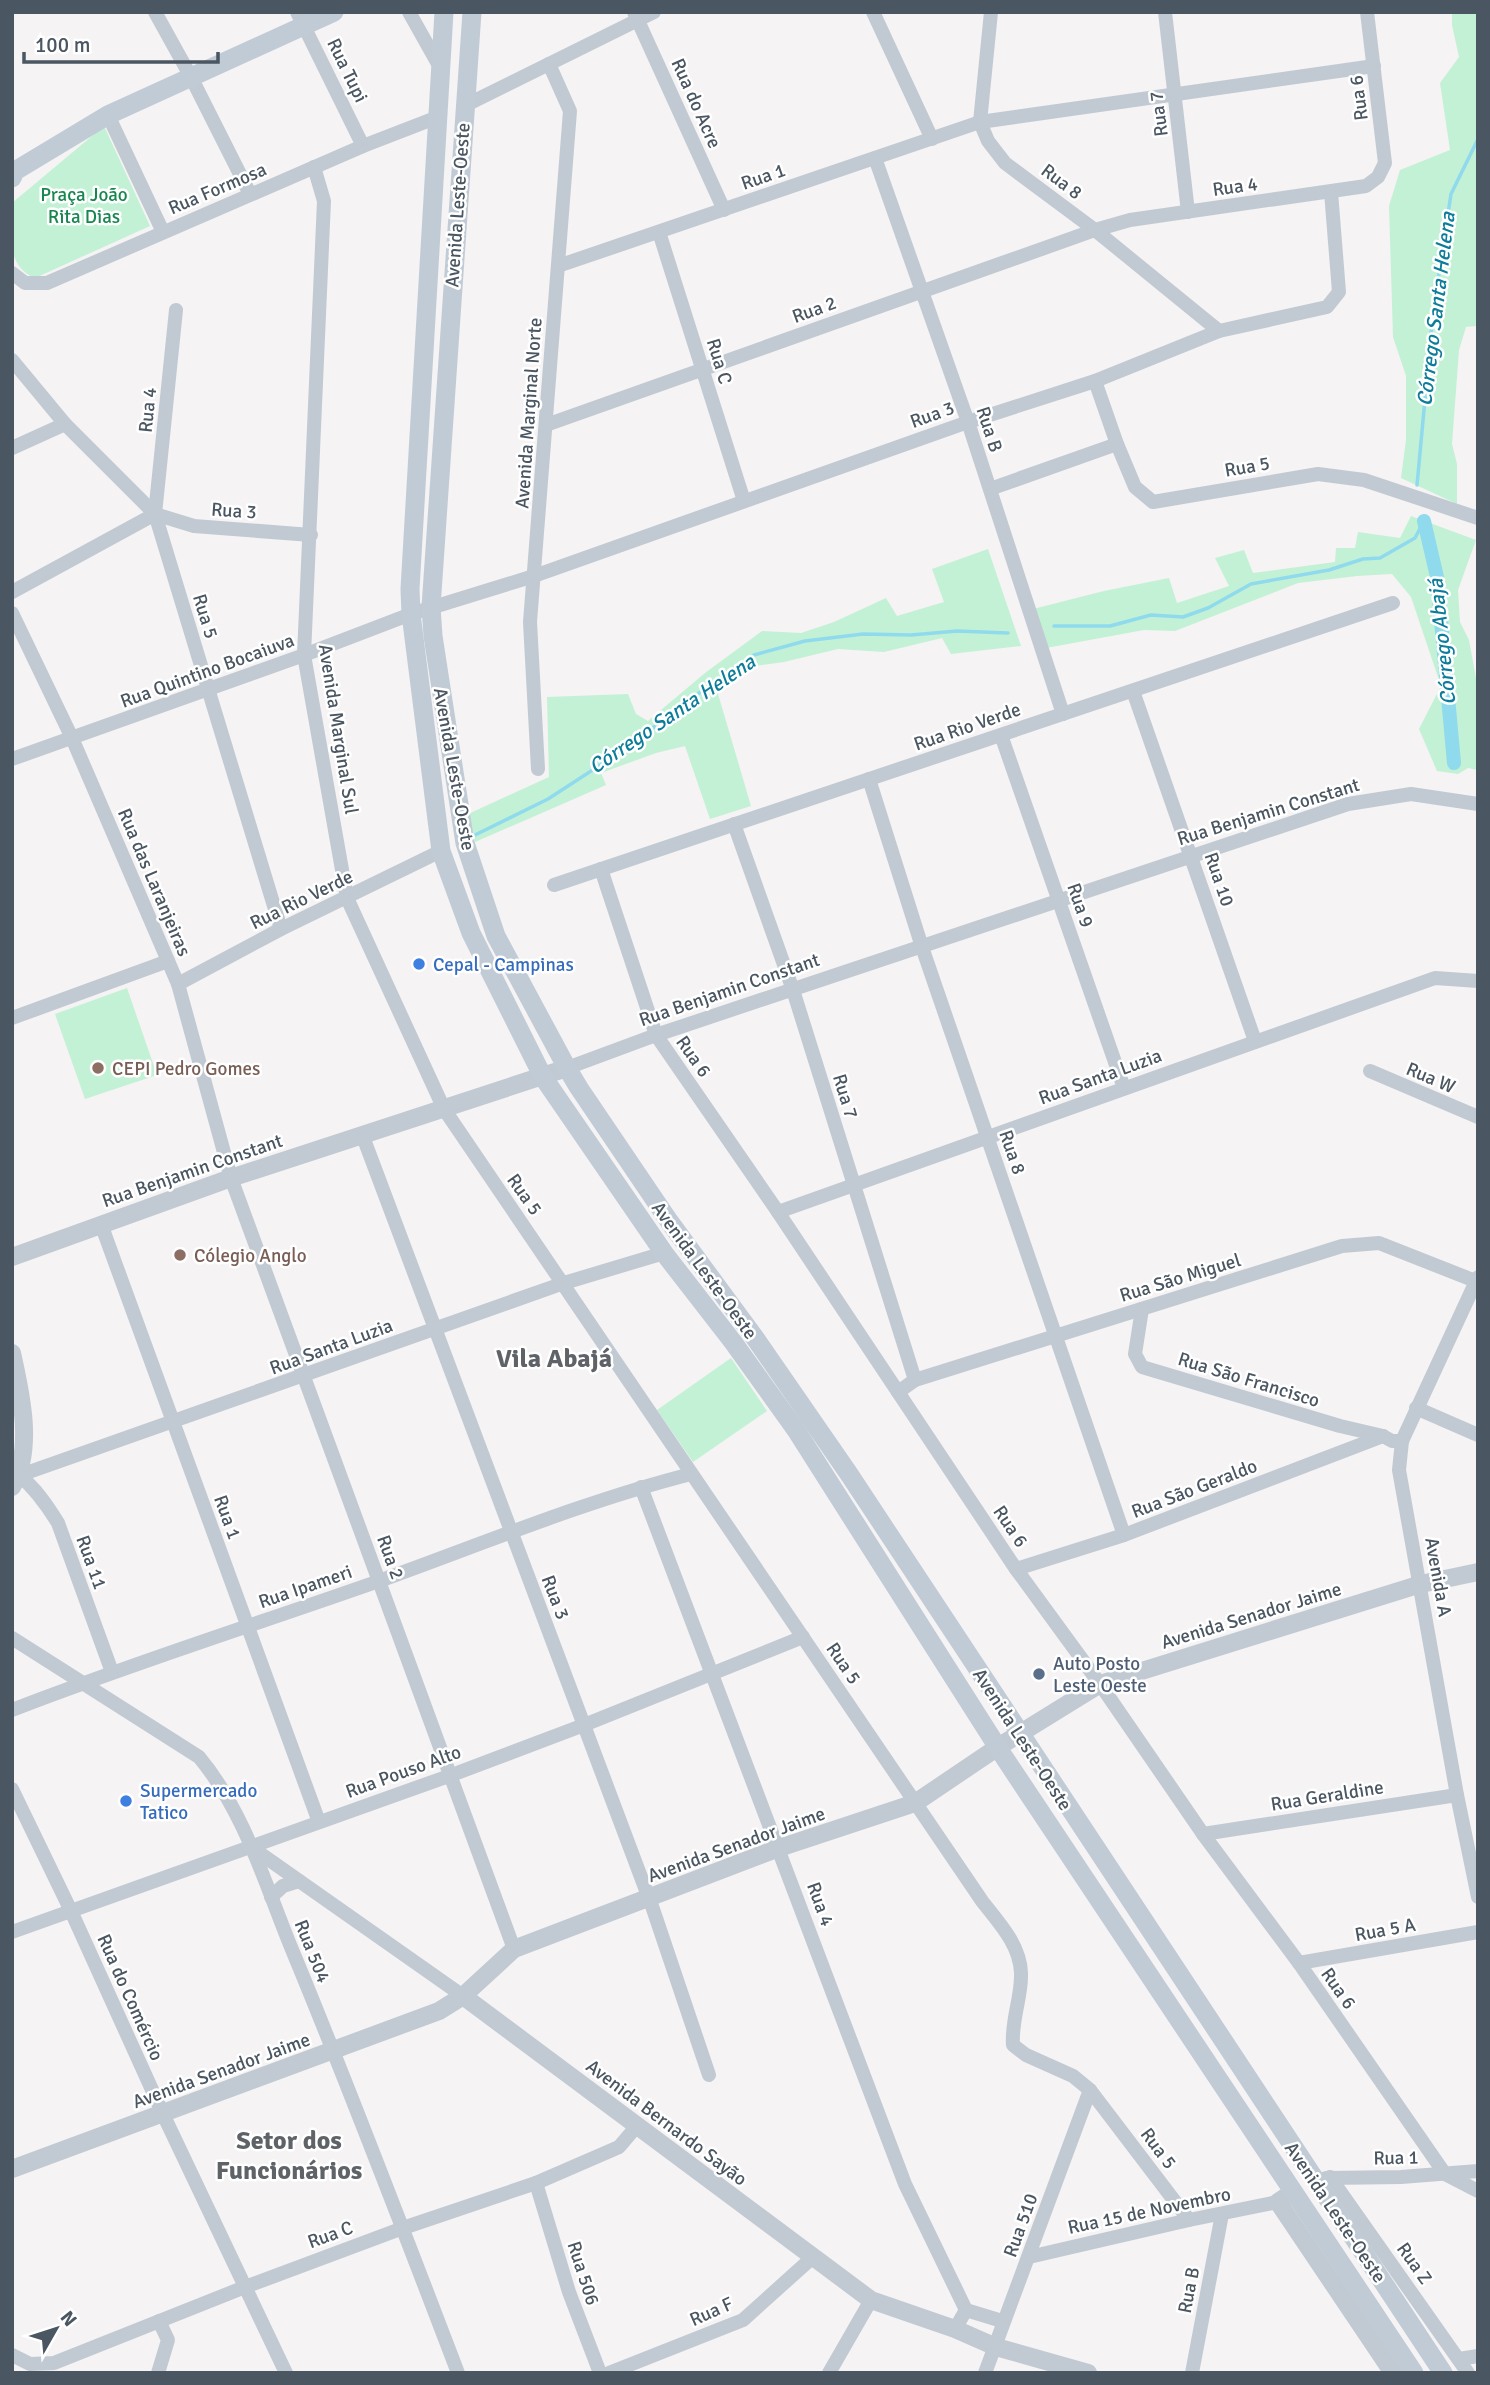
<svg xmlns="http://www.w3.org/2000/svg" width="1490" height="2385" viewBox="0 0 1490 2385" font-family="Signika,sans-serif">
<rect width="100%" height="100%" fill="#f5f3f3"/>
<!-- green -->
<g fill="#c3f1d5">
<path d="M1452,12H1478V320L1476,326L1466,327L1459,350L1452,444L1457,464V504L1401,478L1406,440V376L1393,337L1389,206L1400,170L1450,150L1440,83L1459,57L1452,25Z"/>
<path d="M104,126L150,226L35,278C4,265 12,232 12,203Z"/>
<path d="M1411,516L1476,540L1458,590L1460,622L1469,640L1478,689L1477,770L1468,768L1458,774L1437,771L1419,729L1441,686L1411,597L1392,574L1357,576L1298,583L1175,631L1144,630L1046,648L1033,609L1104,591L1169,578L1177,603L1229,586L1215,558L1244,550L1253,573L1335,562L1336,548H1355L1358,532L1400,538Z"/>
<path d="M988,549L1021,646L951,654L942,638L884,652L838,649L784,662L746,667L716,687L751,806L710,819L685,746L656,753L601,773L606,785L475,842L466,815L549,777L547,697L628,694L636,714L648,721L705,673L762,631L801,633L834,622L886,598L897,616L944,602L932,569Z"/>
<path d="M127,988L157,1075L85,1099L55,1014Z"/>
<path d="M731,1358L767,1411L693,1462L657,1410Z"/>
</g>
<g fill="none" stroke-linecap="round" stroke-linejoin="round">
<!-- stream -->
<g stroke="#90daee" stroke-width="3.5">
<path d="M1417,485L1433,313L1451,194L1478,139"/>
<path d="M1054,626H1110L1151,615L1183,617L1208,608L1251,584L1329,570L1363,559L1380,558L1415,538L1424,521"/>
<path d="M475,835L548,799L628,747L692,698L754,655L805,641L863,634L911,635L957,631L1008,633"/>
</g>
<!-- canal -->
<path stroke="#90daee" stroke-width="14" d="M1424,521L1437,577L1454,763"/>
<!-- minor -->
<g stroke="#c1cad2" stroke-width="14">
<path d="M155,12L191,77L250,194"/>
<path d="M297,12L363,146"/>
<path d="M409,12L441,69"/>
<path d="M634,12L724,210"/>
<path d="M873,12L932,139"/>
<path d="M991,12L980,122L988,141L1005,163L1095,230L1219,331"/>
<path d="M1165,12L1188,212"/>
<path d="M464,106L654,12"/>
<path d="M108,115L163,232"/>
<path d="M875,158L968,422L1063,714"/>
<path d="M314,167L324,201L304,655L347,898L444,1109L982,1901C998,1922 1020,1944 1021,1973C1022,1997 1011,2020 1013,2045L1026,2055L1073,2076L1090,2090L1189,2220"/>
<path d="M659,232L744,501"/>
<path d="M558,266L980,122L1374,66"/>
<path d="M12,273L25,283H47L363,146L438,117"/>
<path d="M12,360L65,424L155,514L281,929"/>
<path d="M1095,381L1117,444L1135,487L1153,502L1318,474L1364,480L1478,518"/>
<path d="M546,425L1095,230L1130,220L1366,186L1378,177L1385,163L1367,12"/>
<path d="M12,448L65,424"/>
<path d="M990,489L1117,444"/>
<path d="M155,514L176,310"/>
<path d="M155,514L194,526L311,535"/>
<path d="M12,592L155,514"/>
<path d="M12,613L72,738L178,984L231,1178L514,1949"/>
<path d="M1133,691L1255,1041"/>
<path d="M1001,735L1124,1088"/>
<path d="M12,759L304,655L411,614L534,576L968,422L1095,381L1219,331L1327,307L1339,292L1331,192"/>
<path d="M538,769L530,622L570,111L549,64"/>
<path d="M869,779L922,947L1124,1535"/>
<path d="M734,824L793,990L915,1380"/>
<path d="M601,869L656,1035L778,1212L1016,1569L1100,1684L1203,1834L1299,1963L1445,2174L1478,2191"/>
<path d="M554,885L1393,603"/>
<path d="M178,984L281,929L441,851"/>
<path d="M12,1018L168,961"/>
<path d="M567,1068L656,1035L1348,804L1411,794L1478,804"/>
<path d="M1370,1071L1478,1117"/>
<path d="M362,1134L653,1909L709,2075"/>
<path d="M778,1212L1435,978L1478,981"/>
<path d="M101,1224L319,1822"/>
<path d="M1478,1277L1402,1441L1399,1470L1457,1795L1478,1897"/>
<path d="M1142,1309L1135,1354L1142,1367L1340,1426L1383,1436L1392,1441H1402"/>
<path d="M898,1392L915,1380L1342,1246L1379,1243L1478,1282"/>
<path d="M1416,1408L1478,1435"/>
<path d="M19,1475C36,1489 47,1505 58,1523L112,1672"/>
<path d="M12,1478L564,1283L664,1253"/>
<path d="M641,1487L905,2184L966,2310L955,2329"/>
<path d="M1016,1569L1124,1535L1383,1436"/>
<path d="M12,1638L199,1757C245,1812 266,1887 293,1952C351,2092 404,2232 458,2373"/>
<path d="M12,1710C133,1663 257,1624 379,1581C482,1544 585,1501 691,1474"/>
<path d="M12,1789L71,1911L163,2114L286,2373"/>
<path d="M1203,1834L1457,1795"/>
<path d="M251,1847L463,1996"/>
<path d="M271,1897L283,1886L299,1881"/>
<path d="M12,1932L449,1776L584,1725L803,1637"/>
<path d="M1299,1963L1478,1932"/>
<path d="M1330,2177L1468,2373"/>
<path d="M1326,2178L1401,2177L1478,2171"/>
<path d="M536,2183L569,2292L600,2373"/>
<path d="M1029,2257L1189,2220L1278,2202"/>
<path d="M966,2310L1002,2321"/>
<path d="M12,2355L30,2364L54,2363L245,2287L403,2228L536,2183L619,2147L636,2127"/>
<path d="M1459,2359L1478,2356"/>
<path d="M158,2373L168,2340L159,2321"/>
<path d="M609,2373L743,2320L813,2257"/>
<path d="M829,2373L871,2300"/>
<path d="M985,2373L1090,2090"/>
<path d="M1192,2373L1222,2214"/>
</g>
<!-- tertiary -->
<g stroke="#c1cad2" stroke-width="18">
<path d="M12,1257L231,1178L567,1068"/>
<path d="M12,1353C21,1394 34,1449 12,1487"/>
<path d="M463,1996L871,2300L955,2329L996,2347L1088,2373"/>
<path d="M12,2169L439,2011L463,1996L514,1949L779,1848L915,1803L998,1747L1100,1684L1421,1584L1478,1572"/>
<path d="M1293,2192L1278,2202L1393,2373"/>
</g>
<!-- secondary -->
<g stroke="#c1cbd6" stroke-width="19">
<path d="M444,12L410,589L411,614L441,851L471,933L543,1077L664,1253L733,1342L796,1430L1002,1754L1414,2373"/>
<path d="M472,12L431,607L433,636L465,843L496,936L567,1068L579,1088L669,1221L755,1338L849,1474L1443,2373"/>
<path d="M12,178L15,171L108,115L334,12"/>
</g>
</g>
<!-- markers -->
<g fill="#3f7fe0" stroke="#fff" stroke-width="2.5">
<circle cx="419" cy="964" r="7"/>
<circle cx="126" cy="1801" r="7"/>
</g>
<g fill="#8d6e63" stroke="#fff" stroke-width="2.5">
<circle cx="98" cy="1068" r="7"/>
<circle cx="180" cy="1255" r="7"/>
</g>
<circle fill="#5c6f8a" stroke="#fff" stroke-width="2.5" cx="1039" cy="1674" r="7"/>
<g text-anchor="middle" stroke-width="5" stroke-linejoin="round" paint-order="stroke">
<!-- street labels -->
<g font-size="19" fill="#4a5661" stroke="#fff">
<text transform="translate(348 70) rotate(64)" y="7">Rua Tupi</text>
<text transform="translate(1358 98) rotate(-97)" y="7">Rua 6</text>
<text transform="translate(697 103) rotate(66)" y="7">Rua do Acre</text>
<text transform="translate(1158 114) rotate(-97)" y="7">Rua 7</text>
<text transform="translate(763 176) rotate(-19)" y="7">Rua 1</text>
<text transform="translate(1062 181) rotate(37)" y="7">Rua 8</text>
<text transform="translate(1235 186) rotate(-8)" y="7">Rua 4</text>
<text transform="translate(217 188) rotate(-23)" y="7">Rua Formosa</text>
<text transform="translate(457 205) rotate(-86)" y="7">Avenida Leste-Oeste</text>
<text transform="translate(814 309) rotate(-20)" y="7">Rua 2</text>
<text transform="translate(720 361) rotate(73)" y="7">Rua C</text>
<text transform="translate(147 410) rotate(-84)" y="7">Rua 4</text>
<text transform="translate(528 413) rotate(-86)" y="7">Avenida Marginal Norte</text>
<text transform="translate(932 414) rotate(-20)" y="7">Rua 3</text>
<text transform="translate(990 429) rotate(72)" y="7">Rua B</text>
<text transform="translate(1247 466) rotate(-10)" y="7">Rua 5</text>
<text transform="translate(234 510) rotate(4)" y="7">Rua 3</text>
<text transform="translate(206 616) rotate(73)" y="7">Rua 5</text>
<text transform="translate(207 670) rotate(-20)" y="7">Rua Quintino Bocaiuva</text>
<text transform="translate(967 726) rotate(-19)" y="7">Rua Rio Verde</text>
<text transform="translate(339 729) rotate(81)" y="7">Avenida Marginal Sul</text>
<text transform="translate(455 769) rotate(80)" y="7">Avenida Leste-Oeste</text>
<text transform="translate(1268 811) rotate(-17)" y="7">Rua Benjamin Constant</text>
<text transform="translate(1220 879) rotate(71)" y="7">Rua 10</text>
<text transform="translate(155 882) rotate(67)" y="7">Rua das Laranjeiras</text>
<text transform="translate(301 899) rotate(-26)" y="7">Rua Rio Verde</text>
<text transform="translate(1081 905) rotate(71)" y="7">Rua 9</text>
<text transform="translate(729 989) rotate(-19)" y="7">Rua Benjamin Constant</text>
<text transform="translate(694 1056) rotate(55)" y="7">Rua 6</text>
<text transform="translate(1100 1076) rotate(-20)" y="7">Rua Santa Luzia</text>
<text transform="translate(1431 1077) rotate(23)" y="7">Rua W</text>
<text transform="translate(846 1096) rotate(73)" y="7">Rua 7</text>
<text transform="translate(1013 1152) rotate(71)" y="7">Rua 8</text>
<text transform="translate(192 1170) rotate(-19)" y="7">Rua Benjamin Constant</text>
<text transform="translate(525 1194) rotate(55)" y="7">Rua 5</text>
<text transform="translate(705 1270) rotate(54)" y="7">Avenida Leste-Oeste</text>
<text transform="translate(1180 1277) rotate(-17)" y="7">Rua São Miguel</text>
<text transform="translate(331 1346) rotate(-20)" y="7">Rua Santa Luzia</text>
<text transform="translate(1249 1379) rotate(17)" y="7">Rua São Francisco</text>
<text transform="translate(1194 1488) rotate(-21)" y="7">Rua São Geraldo</text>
<text transform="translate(228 1517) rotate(70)" y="7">Rua 1</text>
<text transform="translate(1011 1526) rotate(56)" y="7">Rua 6</text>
<text transform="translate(391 1557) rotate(70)" y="7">Rua 2</text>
<text transform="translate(92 1562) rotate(70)" y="7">Rua 11</text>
<text transform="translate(1439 1577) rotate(80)" y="7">Avenida A</text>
<text transform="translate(305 1586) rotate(-19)" y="7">Rua Ipameri</text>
<text transform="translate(556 1597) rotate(69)" y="7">Rua 3</text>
<text transform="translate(1251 1615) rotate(-17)" y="7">Avenida Senador Jaime</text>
<text transform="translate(844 1663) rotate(56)" y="7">Rua 5</text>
<text transform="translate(1023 1739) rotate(57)" y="7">Avenida Leste-Oeste</text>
<text transform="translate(403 1771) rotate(-20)" y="7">Rua Pouso Alto</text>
<text transform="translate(1327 1795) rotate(-9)" y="7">Rua Geraldine</text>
<text transform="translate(736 1844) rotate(-20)" y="7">Avenida Senador Jaime</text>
<text transform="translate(821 1904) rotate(70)" y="7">Rua 4</text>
<text transform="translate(1385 1929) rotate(-10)" y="7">Rua 5 A</text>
<text transform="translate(313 1951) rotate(68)" y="7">Rua 504</text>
<text transform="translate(1339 1988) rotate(55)" y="7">Rua 6</text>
<text transform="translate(131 1997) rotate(66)" y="7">Rua do Comércio</text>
<text transform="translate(221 2070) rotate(-20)" y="7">Avenida Senador Jaime</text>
<text transform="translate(667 2122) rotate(37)" y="7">Avenida Bernardo Sayão</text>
<text transform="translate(1159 2148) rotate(53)" y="7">Rua 5</text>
<text transform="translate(1396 2157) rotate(-1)" y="7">Rua 1</text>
<text transform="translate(1149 2210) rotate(-12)" y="7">Rua 15 de Novembro</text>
<text transform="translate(1336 2212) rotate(56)" y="7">Avenida Leste-Oeste</text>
<text transform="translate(1020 2225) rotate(-70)" y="7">Rua 510</text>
<text transform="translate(330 2234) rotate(-20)" y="7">Rua C</text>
<text transform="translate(1415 2263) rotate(55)" y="7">Rua Z</text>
<text transform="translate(584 2273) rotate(72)" y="7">Rua 506</text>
<text transform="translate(1188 2290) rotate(-79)" y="7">Rua B</text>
<text transform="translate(711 2311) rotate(-24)" y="7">Rua F</text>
</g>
<!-- park labels -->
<g font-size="19" fill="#17864f" stroke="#fff">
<text x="84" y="201">Praça João<tspan x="84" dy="22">Rita Dias</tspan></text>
</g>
<!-- shop labels -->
<g font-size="19" fill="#366cbe" stroke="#fff" text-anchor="start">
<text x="433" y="971">Cepal - Campinas</text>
<text x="140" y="1797">Supermercado<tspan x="140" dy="22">Tatico</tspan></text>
</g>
<!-- education labels -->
<g font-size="19" fill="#785e54" stroke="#fff" text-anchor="start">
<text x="112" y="1075">CEPI Pedro Gomes</text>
<text x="194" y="1262">Cólegio Anglo</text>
</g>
<!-- service labels -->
<g font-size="19" fill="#4e5e75" stroke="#fff" text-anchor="start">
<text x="1053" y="1670">Auto Posto<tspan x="1053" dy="22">Leste Oeste</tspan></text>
</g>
<!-- water labels -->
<g font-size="21" font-style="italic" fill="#0c7c9b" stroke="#fff">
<text transform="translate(1436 309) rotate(-83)" y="7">Córrego Santa Helena</text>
<text transform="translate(1442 642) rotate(-96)" y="7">Córrego Abajá</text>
<text transform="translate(672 714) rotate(-34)" y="7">Córrego Santa Helena</text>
</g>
<!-- district labels -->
<g font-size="26" font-weight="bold" fill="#5f6368" stroke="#fff">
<text x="554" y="1367">Vila Abajá</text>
<text x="289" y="2149">Setor dos<tspan x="289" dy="30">Funcionários</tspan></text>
</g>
</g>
<!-- border -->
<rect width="1490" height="2385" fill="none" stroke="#4a5661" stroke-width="28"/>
<!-- north arrow -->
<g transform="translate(56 2329) rotate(51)" stroke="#ffffff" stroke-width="5" paint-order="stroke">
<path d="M0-5L12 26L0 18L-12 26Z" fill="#4a5661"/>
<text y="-10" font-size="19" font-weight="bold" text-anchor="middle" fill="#4a5661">N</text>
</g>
<!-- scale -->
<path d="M24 52v10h194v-10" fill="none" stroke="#4a5661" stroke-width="3.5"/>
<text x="35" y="52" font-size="21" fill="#4a5661" stroke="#ffffff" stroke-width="5" paint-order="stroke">100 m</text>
</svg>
